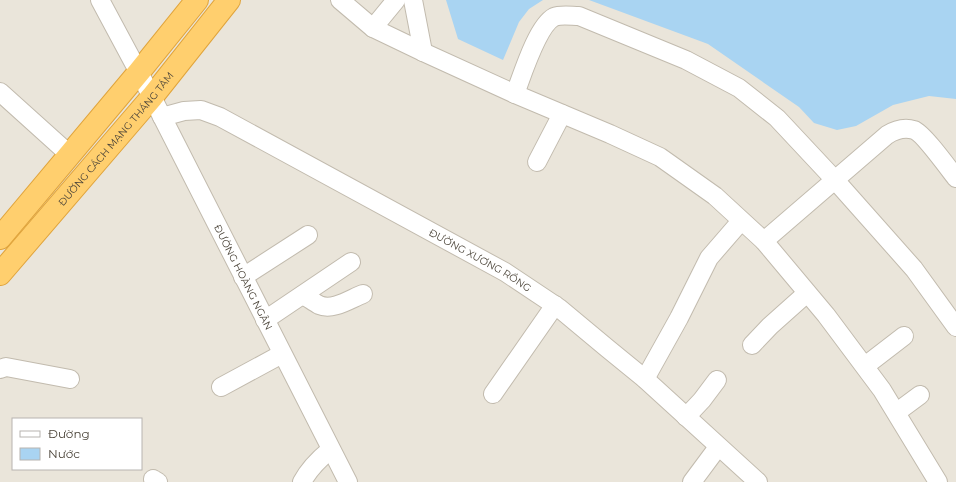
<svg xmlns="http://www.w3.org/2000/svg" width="956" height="482" viewBox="0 0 956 482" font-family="Montserrat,sans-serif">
<rect width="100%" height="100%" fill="#f6f3ec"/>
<!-- residential -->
<path fill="#eae5da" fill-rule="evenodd" d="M0,0H956V482H0ZM13,419H141V469H13Z"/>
<!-- water -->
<g fill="#a9d4f2">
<path d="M446,0H543L529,9L519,22L503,60L458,39Z"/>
<path d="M589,0H956V99L929,96L893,105L856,126L837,130L814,123L799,107L708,44Z"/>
</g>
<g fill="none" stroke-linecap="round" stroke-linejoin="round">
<defs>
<g id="minor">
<path id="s1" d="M100,0L152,97L348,482"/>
<path d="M340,0L373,28L423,52L515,94L610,134L660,157L715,196L764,241L826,315L882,390L938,482"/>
<path d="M413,0L423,52"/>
<path d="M373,28L396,0"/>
<path d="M0,92L70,155"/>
<path d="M515,94C522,76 537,26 554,17C561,14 572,16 579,16L686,60L739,88L777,118L835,180L914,269L956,327"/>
<path id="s2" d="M162,117L184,111L201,110L220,117L505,272L559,308L607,348L645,379L758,482"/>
<path d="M537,162L562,114"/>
<path d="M764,241L887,135C895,130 904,127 914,130C923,133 949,169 956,178"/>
<path d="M243,277L308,235"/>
<path d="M303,295C308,298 314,302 319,305C333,311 350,299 363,294"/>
<path d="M265,320L351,262"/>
<path d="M752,345L770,326L807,293"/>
<path d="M865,366L904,336"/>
<path d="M0,369L6,367L70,379"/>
<path d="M645,379L679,318L709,258L741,221"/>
<path d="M221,387L282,354"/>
<path d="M493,394L555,305"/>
<path d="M897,412L920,395"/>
<path d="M686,417L702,400L717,380"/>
<path d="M153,479L158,482"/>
<path d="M302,482C309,469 319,459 330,450"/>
<path d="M692,482L718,447"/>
</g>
<g id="highway">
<path d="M0,238L139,72L197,0"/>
<path id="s3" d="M0,274L152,97L229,0"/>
</g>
</defs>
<!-- minor casing -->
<use href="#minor" stroke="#c2bbae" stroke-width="20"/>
<!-- highway casing -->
<use href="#highway" stroke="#e0a43c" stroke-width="24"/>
<!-- minor -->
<use href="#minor" stroke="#fff" stroke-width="18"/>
<!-- highway -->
<use href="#highway" stroke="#ffcf6e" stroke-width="22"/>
</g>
<g text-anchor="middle" stroke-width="4" stroke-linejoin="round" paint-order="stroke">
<!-- street labels -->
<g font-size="10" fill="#4b4439" stroke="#fff">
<text dy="4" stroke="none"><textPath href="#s3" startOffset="178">ĐƯỜNG CÁCH MẠNG THÁNG TÁM</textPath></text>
<text dy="4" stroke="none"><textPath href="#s2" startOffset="357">ĐƯỜNG XƯƠNG RỒNG</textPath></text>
<text dy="4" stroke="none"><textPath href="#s1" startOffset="312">ĐƯỜNG HOÀNG NGÂN</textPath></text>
</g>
</g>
<!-- legend -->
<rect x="12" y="418" width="130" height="52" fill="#ffffff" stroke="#b7b4b0"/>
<rect x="20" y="431" width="20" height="6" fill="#ffffff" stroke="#b7b4b0"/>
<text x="48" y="438" font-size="12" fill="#4b4439">Đường</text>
<rect x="20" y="448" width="20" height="12" fill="#a9d4f2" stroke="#b7b4b0"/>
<text x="48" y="458" font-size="12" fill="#4b4439">Nước</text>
</svg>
